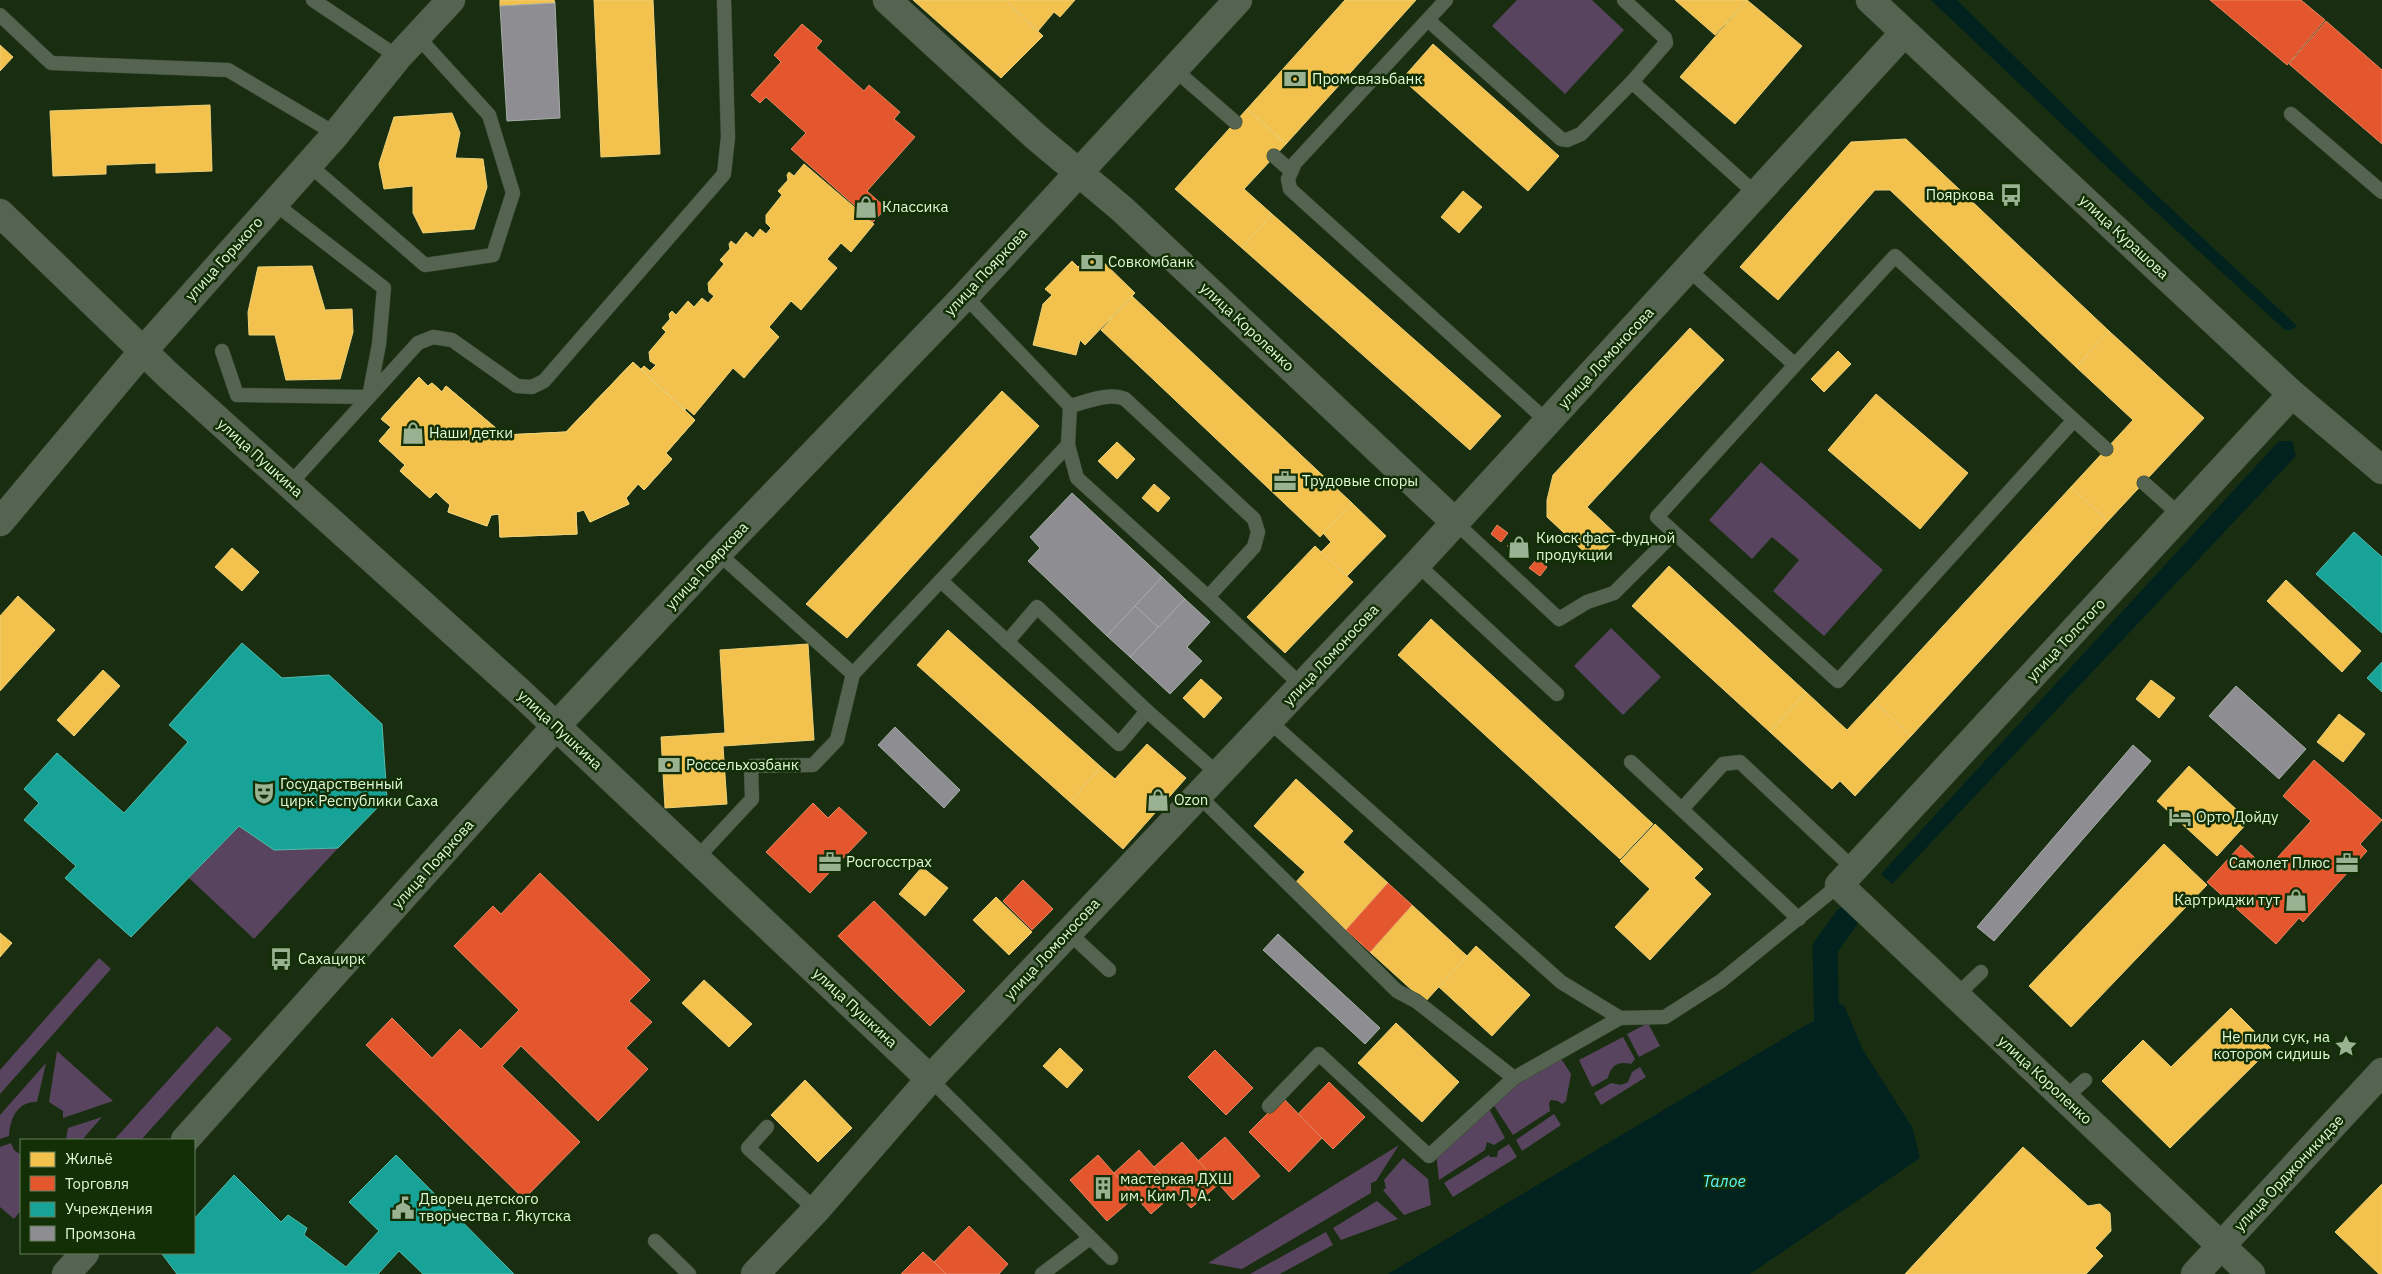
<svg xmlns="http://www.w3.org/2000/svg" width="2382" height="1274" viewBox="0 0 2382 1274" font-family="'IBM Plex Sans',sans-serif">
<rect width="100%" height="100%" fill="#192e10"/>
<!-- green -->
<g fill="#59445f">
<path d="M1517,0H1592L1624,30L1565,94L1492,26Z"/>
<path d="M1761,462L1883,570L1824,636L1773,591L1799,560L1772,537L1752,559L1709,520Z"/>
<path d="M1611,628L1661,677L1623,715L1574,666Z"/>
<path d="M239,826L274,850L338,848L254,939L189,878Z"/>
<path d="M99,958L111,969L0,1094V1070Z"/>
<path d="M1648,1023L1660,1046L1639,1057L1627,1034Z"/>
<path d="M217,1026L232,1039L141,1140H114Z"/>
<path d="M1623,1037L1635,1059L1631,1064C1618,1061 1611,1065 1608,1078L1592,1087L1579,1060Z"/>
<path d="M57,1051L113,1101L63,1118V1111L49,1102Z"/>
<path d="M1560,1057L1571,1074L1566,1101L1562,1104L1558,1101L1551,1100L1549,1103L1550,1111L1513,1135L1491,1101Z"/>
<path d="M46,1063L37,1102C17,1101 10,1119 9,1136L0,1139V1115Z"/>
<path d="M1640,1067L1646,1077L1601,1105L1594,1093L1611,1083L1621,1085L1628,1082L1632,1072Z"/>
<path d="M1487,1105L1505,1138L1494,1145L1487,1142L1485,1150L1439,1180L1436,1153Z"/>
<path d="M1554,1114L1561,1125L1522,1151L1516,1140Z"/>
<path d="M102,1117L82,1140H66L68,1128Z"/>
<path d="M11,1143L14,1150L21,1155V1210L14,1219L0,1207V1147Z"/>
<path d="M1509,1144L1517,1157L1453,1197L1444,1183L1489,1155L1490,1157H1497L1498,1151Z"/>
<path d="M1399,1145L1376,1181L1371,1183V1193L1242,1269L1208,1263Z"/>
<path d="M1403,1158L1428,1179L1431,1205L1404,1215L1383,1190L1386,1188L1384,1180Z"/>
<path d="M1377,1201L1398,1219L1341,1240L1333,1228Z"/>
<path d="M1326,1232L1333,1245L1280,1274H1250Z"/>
</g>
<!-- water -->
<g fill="#022220">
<path d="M1931,0H1957L2134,174L2297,326L2291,330H2285L2108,168Z"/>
<path d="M2279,441H2292L2296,456L1892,884L1881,874Z"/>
<path d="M1820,999L1844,1005L1863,1050L1912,1127L1920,1158L1750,1274H1388L1808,1024L1817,1020Z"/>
</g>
<!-- homes -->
<g fill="#f2c14e" stroke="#edd177">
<path d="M500,0H554L555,3L500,6Z"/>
<path d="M594,0H653L660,154L601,157Z"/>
<path d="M913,0H1005L1043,36L1001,78Z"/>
<path d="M1005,0H1075L1060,17L1054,12L1038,31Z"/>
<path d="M1345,0H1416L1286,144L1247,109Z"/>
<path d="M1675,0H1747L1715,35Z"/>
<path d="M1747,0L1802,46L1735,124L1680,77Z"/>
<path d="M1433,44L1559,156L1528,191L1402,79Z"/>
<path d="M0,45L13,57L0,71Z"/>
<path d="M210,105L212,171L156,173V163L106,165V174L53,176L50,111Z"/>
<path d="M1247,109L1286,144L1244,189L1272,214L1242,248L1175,189Z"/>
<path d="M452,113L460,133L455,158L483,159L487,187L474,229L423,233L413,213V186L384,189L379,164L394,117Z"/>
<path d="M1906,139L2109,331L2076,367L1890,190H1875L1778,300L1740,267L1851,142Z"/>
<path d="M804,164L874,224L851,252L841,243L827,259L837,268L801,310L791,301L769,327L779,337L744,378L733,368L694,415L686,408L685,410L641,369L644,366L650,371L656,365L650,361L649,352L666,332L662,328L670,319L669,314L672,311L676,315L688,301L694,307L702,298L708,303L714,296L709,292L708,283L724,264L720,260L730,249L729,244L731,241L736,245L746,232L753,238L760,229L766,234L771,228L766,223V215L782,195L778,191L788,180L787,175L789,172L794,176Z"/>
<path d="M1463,191L1482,207L1459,233L1441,217Z"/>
<path d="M1272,214L1501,416L1470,450L1242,248Z"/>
<path d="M1093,252L1135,293L1085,345L1080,340L1076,355L1033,345L1043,304L1052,295L1045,289L1072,261L1078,267Z"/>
<path d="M312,266L325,310L352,309L353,332L340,379L286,380L275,335H249L248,312L258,267Z"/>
<path d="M1132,296L1352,503L1320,537L1101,330Z"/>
<path d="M1690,328L1724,360L1587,507L1618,536L1594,561L1547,517V500L1553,475Z"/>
<path d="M2109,331L2204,418L2108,521L2071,487L2133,420L2076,367Z"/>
<path d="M1838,351L1851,364L1824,392L1811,379Z"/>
<path d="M633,362L695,420L666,453L672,459L644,490L638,484L626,498L629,504L590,522L584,510L576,512L577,534L500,537L499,514L491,515L487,526L448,512L450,505L436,492L430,498L400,471L405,465L379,441L391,427L381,419L419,377L428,386L432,383L442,392L446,386L504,435L566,432Z"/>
<path d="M633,362L695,420L666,453L672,459L644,490L638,484L626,498L629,504L590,522L584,510L576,512L577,534L500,537L499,514L491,515L487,526L448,512L450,505L436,492L430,498L400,471L405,465L379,441L391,427L381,419L419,377L428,386L432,383L442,392L446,386L504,435L566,432Z"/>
<path d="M1002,391L1039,426L847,638L806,604Z"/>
<path d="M1876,394L1968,473L1920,529L1828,450Z"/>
<path d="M1117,442L1135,459L1117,479L1098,461Z"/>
<path d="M1154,484L1170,498L1158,512L1142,498Z"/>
<path d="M2071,487L2108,521L1911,736L1874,701Z"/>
<path d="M1352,503L1386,536L1347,576L1321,552L1331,542L1323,533Z"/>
<path d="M1315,546L1353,582L1285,653L1247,617Z"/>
<path d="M232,548L259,572L242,591L215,567Z"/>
<path d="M1669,566L1806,692L1770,732L1632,606Z"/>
<path d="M2286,580L2361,651L2342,672L2267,601Z"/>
<path d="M18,596L55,630L0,691V616Z"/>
<path d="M1431,619L1653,824L1620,859L1398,655Z"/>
<path d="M948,630L1101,767L1070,802L917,665Z"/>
<path d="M808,644L814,740L723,746L727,804L665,808L661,737L725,733L720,650Z"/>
<path d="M103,670L120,686L74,736L57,720Z"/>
<path d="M1201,679L1222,698L1204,718L1183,698Z"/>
<path d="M2151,680L2175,698L2159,718L2136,699Z"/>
<path d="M1806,692L1847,730L1874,701L1911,736L1855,796L1840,781L1832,789L1770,732Z"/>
<path d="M2339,714L2365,734L2343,762L2317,742Z"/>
<path d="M1147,744L1186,778L1123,849L1070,802L1101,767L1115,779Z"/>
<path d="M2189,766L2249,821L2217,856L2157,801Z"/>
<path d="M1296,779L1353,831L1343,842L1388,883L1346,930L1295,883L1305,872L1254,826Z"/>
<path d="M1655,824L1703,869L1694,878L1711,894L1650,960L1615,927L1650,889L1620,861Z"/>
<path d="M2164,844L2207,885L2071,1027L2029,986Z"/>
<path d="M922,867L948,888L925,916L899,894Z"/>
<path d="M996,897L1032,932L1009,955L973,920Z"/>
<path d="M1412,905L1467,956L1425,1002L1370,952Z"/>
<path d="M0,933L12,943L0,957Z"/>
<path d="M1476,946L1530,995L1492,1036L1439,987Z"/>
<path d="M704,980L752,1024L729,1047L682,1003Z"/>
<path d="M2231,1008L2271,1048L2170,1148L2102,1081L2143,1040L2171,1067Z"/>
<path d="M1396,1023L1459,1082L1422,1122L1358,1063Z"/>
<path d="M1060,1048L1083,1070L1067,1088L1043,1066Z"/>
<path d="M805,1080L852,1128L818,1162L771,1115Z"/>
<path d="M2023,1147L2088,1206L2100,1204L2110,1213L2111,1231L2095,1248L2103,1256L2086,1274H1905Z"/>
<path d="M2382,1184V1274H2379L2335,1232Z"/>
</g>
<!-- shops -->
<g fill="#e4572e" stroke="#e38761">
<path d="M2210,0H2301L2325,20L2287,65Z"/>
<path d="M2326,21L2382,70V144L2289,64Z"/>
<path d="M802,24L822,41L816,48L864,91L869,85L900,112L894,119L915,137L867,191L886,208L873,222L791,149L806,133L766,97L760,103L751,95L781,62L774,55Z"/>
<path d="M1497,525L1508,533L1501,542L1491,534Z"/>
<path d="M1518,535L1530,547L1520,558L1507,546Z"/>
<path d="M1537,559L1547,567L1540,576L1529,568Z"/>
<path d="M2314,760L2382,820L2360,844L2367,851L2303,922L2299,918L2276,944L2207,882L2241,845L2267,869L2311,821L2283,796Z"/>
<path d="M813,803L828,818L839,807L867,833L810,893L766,852Z"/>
<path d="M540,873L650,980L629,1001L652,1022L626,1048L648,1069L598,1121L521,1046L502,1066L580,1142L524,1199L366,1045L392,1018L432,1058L460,1029L481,1049L519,1010L454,946L493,906L501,914Z"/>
<path d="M1023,880L1053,909L1032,930L1003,901Z"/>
<path d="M1388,883L1412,905L1370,952L1346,930Z"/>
<path d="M874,901L965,991L930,1026L838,936Z"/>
<path d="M1215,1050L1253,1088L1226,1115L1188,1077Z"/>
<path d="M1329,1082L1365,1117L1333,1149L1298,1114Z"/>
<path d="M1283,1098L1322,1138L1289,1172L1249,1132Z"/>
<path d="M1225,1137L1260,1176L1233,1200L1198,1161Z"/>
<path d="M1182,1142L1219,1184L1191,1208L1154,1167Z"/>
<path d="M1139,1150L1176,1192L1151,1214L1114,1173Z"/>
<path d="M1098,1155L1135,1197L1107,1221L1070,1180Z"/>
<path d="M969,1226L1008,1264L999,1274H946L934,1262Z"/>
<path d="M923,1252L934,1262L946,1274H901Z"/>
</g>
<!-- public -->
<g fill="#17a398" stroke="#53bcab">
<path d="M2354,532L2382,557V633L2316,574Z"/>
<path d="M242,643L282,678L329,675L382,724L387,798L338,848L274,850L239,826L131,937L65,878L76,866L24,820L39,803L24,789L57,753L124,813L188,742L169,725Z"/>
<path d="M2382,662V692L2367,678Z"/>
<path d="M396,1155L514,1274H423L399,1251L378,1274H177L162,1254L194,1253V1219L234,1175L281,1222L288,1215L307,1228L304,1235L346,1267L379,1231L349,1202Z"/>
</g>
<!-- industry -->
<g fill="#8d8d92" stroke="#a6ada7">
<path d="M555,3L560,118L507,121L500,6Z"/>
<path d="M1072,493L1162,577L1107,636L1028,561L1040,548L1030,537Z"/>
<path d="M1162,577L1185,599L1158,627L1135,606Z"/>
<path d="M1185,599L1210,622L1187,647L1202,661L1170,694L1130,657Z"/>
<path d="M1135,606L1158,627L1130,657L1107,636Z"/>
<path d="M2236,686L2306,749L2279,779L2209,716Z"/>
<path d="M895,727L960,790L944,808L878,745Z"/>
<path d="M2133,745L2151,761L1994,941L1977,927Z"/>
<path d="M1278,934L1380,1028L1365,1044L1263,950Z"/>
</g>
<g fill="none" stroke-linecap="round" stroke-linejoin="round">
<!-- canal -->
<path stroke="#022220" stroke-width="25" d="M1827,1036L1825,948L1846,919"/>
<defs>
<g id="lane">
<path d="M313,0L398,57"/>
<path d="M1446,0L1295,163L1288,179L1290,189L1548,422"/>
<path d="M1624,0L1665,38L1666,43L1632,82"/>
<path d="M0,15L51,63L228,70L336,134"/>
<path d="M1428,20L1561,139L1567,140L1581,134L1632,82L1756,194"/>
<path d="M1174,69L1235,122"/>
<path d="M2291,114L2382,192"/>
<path d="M1274,156L1291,171"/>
<path d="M308,164L425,265L493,255L513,193L489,115L418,37"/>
<path d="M1688,269L1795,365L1895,256L2074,420L1838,681L1657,517L1795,365"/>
<path d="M965,296L1070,406C1086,402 1109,392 1125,399L1254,519L1258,532L1254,547L1208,597L1301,685"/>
<path d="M222,351L237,395L369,397L379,344L384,288L274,203"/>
<path d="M1070,406L1068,445L1077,478L1208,597"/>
<path d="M2074,420L2106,449"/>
<path d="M2144,483L2181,516"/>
<path d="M289,485L418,343L433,337L452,340L517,386L532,387L544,381L724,174L728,137L724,0"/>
<path d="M1455,522L1559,619L1587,602L1614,593L1674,533"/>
<path d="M718,553L853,674"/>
<path d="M1417,564L1557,694"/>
<path d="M941,581L1119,744L1147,711L1217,773"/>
<path d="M1007,642L1037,607L1147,711"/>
<path d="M1269,721L1561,982L1620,1018"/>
<path d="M1631,762L1799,919"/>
<path d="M1198,795L1397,991L1416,1001L1514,1078L1620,1018L1665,1017L1721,981L1839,885"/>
<path d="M1682,809L1723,764L1740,762L1854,869"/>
<path d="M696,859L752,799L751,766L813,765L837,740L853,674L1068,445"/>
<path d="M1068,932L1109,970"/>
<path d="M1956,996L1981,972"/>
<path d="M930,1079L1111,1258"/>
<path d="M2065,1098L2085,1080"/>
<path d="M1269,1106L1319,1054L1429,1156L1514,1078"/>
<path d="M767,1127L748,1148L816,1210"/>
<path d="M655,1241L689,1274"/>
<path d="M1042,1274L1090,1238"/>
</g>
<g id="street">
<path d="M887,0L1035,136L1122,209L1455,522"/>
<path d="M0,213L168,375L522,694L930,1079"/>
<path d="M0,522L143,351L336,134L398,57L451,0"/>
<path d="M755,1274L816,1210L930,1079L1417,564L1904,33"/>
<path d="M2251,1274L1839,885L2292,394"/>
</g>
<g id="secondary">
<path d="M1870,0L2292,394L2382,470"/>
<path d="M185,1140L556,726L718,553L965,296L1238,0"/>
<path d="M66,1274L85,1253"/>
<path d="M2195,1274L2382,1072"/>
</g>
</defs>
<!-- lane casing -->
<use href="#lane" stroke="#364832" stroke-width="15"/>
<!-- street casing -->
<use href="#street" stroke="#364832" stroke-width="29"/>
<!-- secondary casing -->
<use href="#secondary" stroke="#364832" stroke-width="29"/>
<!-- lane -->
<use href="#lane" stroke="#556450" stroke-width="14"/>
<!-- street -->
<use href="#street" stroke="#556450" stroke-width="28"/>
<!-- secondary -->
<use href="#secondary" stroke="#556450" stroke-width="28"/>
</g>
<!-- icons -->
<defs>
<symbol id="bank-bare" viewBox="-9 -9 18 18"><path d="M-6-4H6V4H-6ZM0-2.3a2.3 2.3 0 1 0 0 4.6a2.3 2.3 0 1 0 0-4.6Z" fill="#9ab192" stroke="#122f06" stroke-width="2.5" paint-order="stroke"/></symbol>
<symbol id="bus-bare" viewBox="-9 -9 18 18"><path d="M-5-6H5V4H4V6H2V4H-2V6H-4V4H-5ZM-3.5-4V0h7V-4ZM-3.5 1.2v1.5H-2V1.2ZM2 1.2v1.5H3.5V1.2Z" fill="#9ab192" stroke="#122f06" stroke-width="2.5" paint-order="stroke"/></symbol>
<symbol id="shop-bare" viewBox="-9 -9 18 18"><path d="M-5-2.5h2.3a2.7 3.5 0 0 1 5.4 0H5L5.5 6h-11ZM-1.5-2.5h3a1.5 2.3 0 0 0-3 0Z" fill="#9ab192" stroke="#122f06" stroke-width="2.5" paint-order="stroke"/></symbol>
<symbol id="office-bare" viewBox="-9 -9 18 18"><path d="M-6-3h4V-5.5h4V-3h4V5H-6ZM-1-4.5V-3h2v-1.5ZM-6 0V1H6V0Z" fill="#9ab192" stroke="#122f06" stroke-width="2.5" paint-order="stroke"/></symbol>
<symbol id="theatre-bare" viewBox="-9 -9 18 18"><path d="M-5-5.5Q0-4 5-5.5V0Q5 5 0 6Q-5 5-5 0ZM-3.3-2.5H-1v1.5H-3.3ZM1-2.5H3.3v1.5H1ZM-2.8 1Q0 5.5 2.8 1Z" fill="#9ab192" stroke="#122f06" stroke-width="2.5" paint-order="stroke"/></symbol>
<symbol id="hotel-bare" viewBox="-9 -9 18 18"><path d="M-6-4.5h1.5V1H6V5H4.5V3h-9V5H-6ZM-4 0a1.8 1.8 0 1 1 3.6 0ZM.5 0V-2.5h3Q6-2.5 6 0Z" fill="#9ab192" stroke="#122f06" stroke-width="2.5" paint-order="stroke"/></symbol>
<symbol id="sight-bare" viewBox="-9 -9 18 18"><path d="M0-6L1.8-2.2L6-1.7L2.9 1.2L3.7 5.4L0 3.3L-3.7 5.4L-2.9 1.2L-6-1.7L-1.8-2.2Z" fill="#9ab192" stroke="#122f06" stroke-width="2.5" paint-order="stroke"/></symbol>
<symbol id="building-bare" viewBox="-9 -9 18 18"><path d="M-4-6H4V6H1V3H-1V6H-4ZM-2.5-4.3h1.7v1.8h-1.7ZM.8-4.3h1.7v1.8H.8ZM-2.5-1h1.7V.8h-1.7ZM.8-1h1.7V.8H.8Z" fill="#9ab192" stroke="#122f06" stroke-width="2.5" paint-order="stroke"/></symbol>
<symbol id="civic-bare" viewBox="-9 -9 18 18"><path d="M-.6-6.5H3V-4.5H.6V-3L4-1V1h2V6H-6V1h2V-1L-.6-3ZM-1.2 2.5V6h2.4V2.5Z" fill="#9ab192" stroke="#122f06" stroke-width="2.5" paint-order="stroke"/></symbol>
</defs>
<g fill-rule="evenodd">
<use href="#bank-bare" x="1279" y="63" width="32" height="32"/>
<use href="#bus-bare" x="1995" y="179" width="32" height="32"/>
<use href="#shop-bare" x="850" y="191" width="32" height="32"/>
<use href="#bank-bare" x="1076" y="246" width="32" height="32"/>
<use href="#shop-bare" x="397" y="417" width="32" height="32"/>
<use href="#office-bare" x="1269" y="465" width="32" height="32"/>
<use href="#shop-bare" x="1503" y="531" width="32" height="32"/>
<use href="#bank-bare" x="653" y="749" width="32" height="32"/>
<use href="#theatre-bare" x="248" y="777" width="32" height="32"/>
<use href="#shop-bare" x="1142" y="784" width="32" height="32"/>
<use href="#hotel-bare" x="2164" y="801" width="32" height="32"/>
<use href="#office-bare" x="814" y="846" width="32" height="32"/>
<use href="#office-bare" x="2331" y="847" width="32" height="32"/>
<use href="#shop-bare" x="2280" y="884" width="32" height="32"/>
<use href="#bus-bare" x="265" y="943" width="32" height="32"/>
<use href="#sight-bare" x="2330" y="1030" width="32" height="32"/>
<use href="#building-bare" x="1087" y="1172" width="32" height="32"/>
<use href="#civic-bare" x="387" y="1192" width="32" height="32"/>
</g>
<g text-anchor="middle" stroke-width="5" stroke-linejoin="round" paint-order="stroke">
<!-- poi labels -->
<g font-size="15" fill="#e0f7d8" stroke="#122f06" text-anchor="start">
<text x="1312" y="84">Промсвязьбанк</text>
<text x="1994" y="200" text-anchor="end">Пояркова</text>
<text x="882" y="212">Классика</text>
<text x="1108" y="267">Совкомбанк</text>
<text x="429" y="438">Наши детки</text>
<text x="1302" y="486">Трудовые споры</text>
<text x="1536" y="543">Киоск фаст-фудной<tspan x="1536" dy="17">продукции</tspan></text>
<text x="686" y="770">Россельхозбанк</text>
<text x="280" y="789">Государственный<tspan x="280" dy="17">цирк Республики Саха</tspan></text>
<text x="1174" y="805">Ozon</text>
<text x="2196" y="822">Орто Дойду</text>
<text x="846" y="867">Росгосстрах</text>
<text x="2330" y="868" text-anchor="end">Самолет Плюс</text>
<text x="2280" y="905" text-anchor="end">Картриджи тут</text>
<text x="298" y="964">Сахацирк</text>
<text x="2330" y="1042" text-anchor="end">Не пили сук, на<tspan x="2330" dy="17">котором сидишь</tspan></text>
<text x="1120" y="1184">мастеркая ДХШ<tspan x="1120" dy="17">им. Ким Л. А.</tspan></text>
<text x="419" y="1204">Дворец детского<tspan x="419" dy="17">творчества г. Якутска</tspan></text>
</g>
<!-- street labels -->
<g font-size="15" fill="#e0f7d8" stroke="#122f06">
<text transform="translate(2124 237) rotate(43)" y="5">улица Курашова</text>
<text transform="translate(224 259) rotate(-48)" y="5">улица Горького</text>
<text transform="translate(986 272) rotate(-47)" y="5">улица Пояркова</text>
<text transform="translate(1247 327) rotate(43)" y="5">улица Короленко</text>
<text transform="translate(1606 358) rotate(-47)" y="5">улица Ломоносова</text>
<text transform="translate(260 458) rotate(42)" y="5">улица Пушкина</text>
<text transform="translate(707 566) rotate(-47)" y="5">улица Пояркова</text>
<text transform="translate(2066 640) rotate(-47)" y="5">улица Толстого</text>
<text transform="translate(1331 655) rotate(-47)" y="5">улица Ломоносова</text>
<text transform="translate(560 730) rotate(43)" y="5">улица Пушкина</text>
<text transform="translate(433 864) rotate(-48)" y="5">улица Пояркова</text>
<text transform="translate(1052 949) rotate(-47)" y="5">улица Ломоносова</text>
<text transform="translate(855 1008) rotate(43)" y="5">улица Пушкина</text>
<text transform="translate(2045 1080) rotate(43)" y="5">улица Короленко</text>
<text transform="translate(2289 1173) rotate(-47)" y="5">улица Орджоникидзе</text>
</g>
<!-- water labels -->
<g font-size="16" font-style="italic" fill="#60f8fd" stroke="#122f06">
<text x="1724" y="1187">Талое</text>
</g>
</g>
<!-- legend -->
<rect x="20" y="1139" width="175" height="115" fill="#122f06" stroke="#647f5a"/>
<rect x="30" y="1152" width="25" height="15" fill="#f2c14e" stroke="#647f5a"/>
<text x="65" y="1164" font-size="15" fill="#e0f7d8">Жильё</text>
<rect x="30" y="1176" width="25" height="15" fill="#e4572e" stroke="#647f5a"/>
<text x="65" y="1189" font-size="15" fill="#e0f7d8">Торговля</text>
<rect x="30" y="1202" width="25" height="15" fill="#17a398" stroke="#647f5a"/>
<text x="65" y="1214" font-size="15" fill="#e0f7d8">Учреждения</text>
<rect x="30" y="1226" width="25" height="15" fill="#8d8d92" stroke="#647f5a"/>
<text x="65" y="1239" font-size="15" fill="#e0f7d8">Промзона</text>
</svg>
